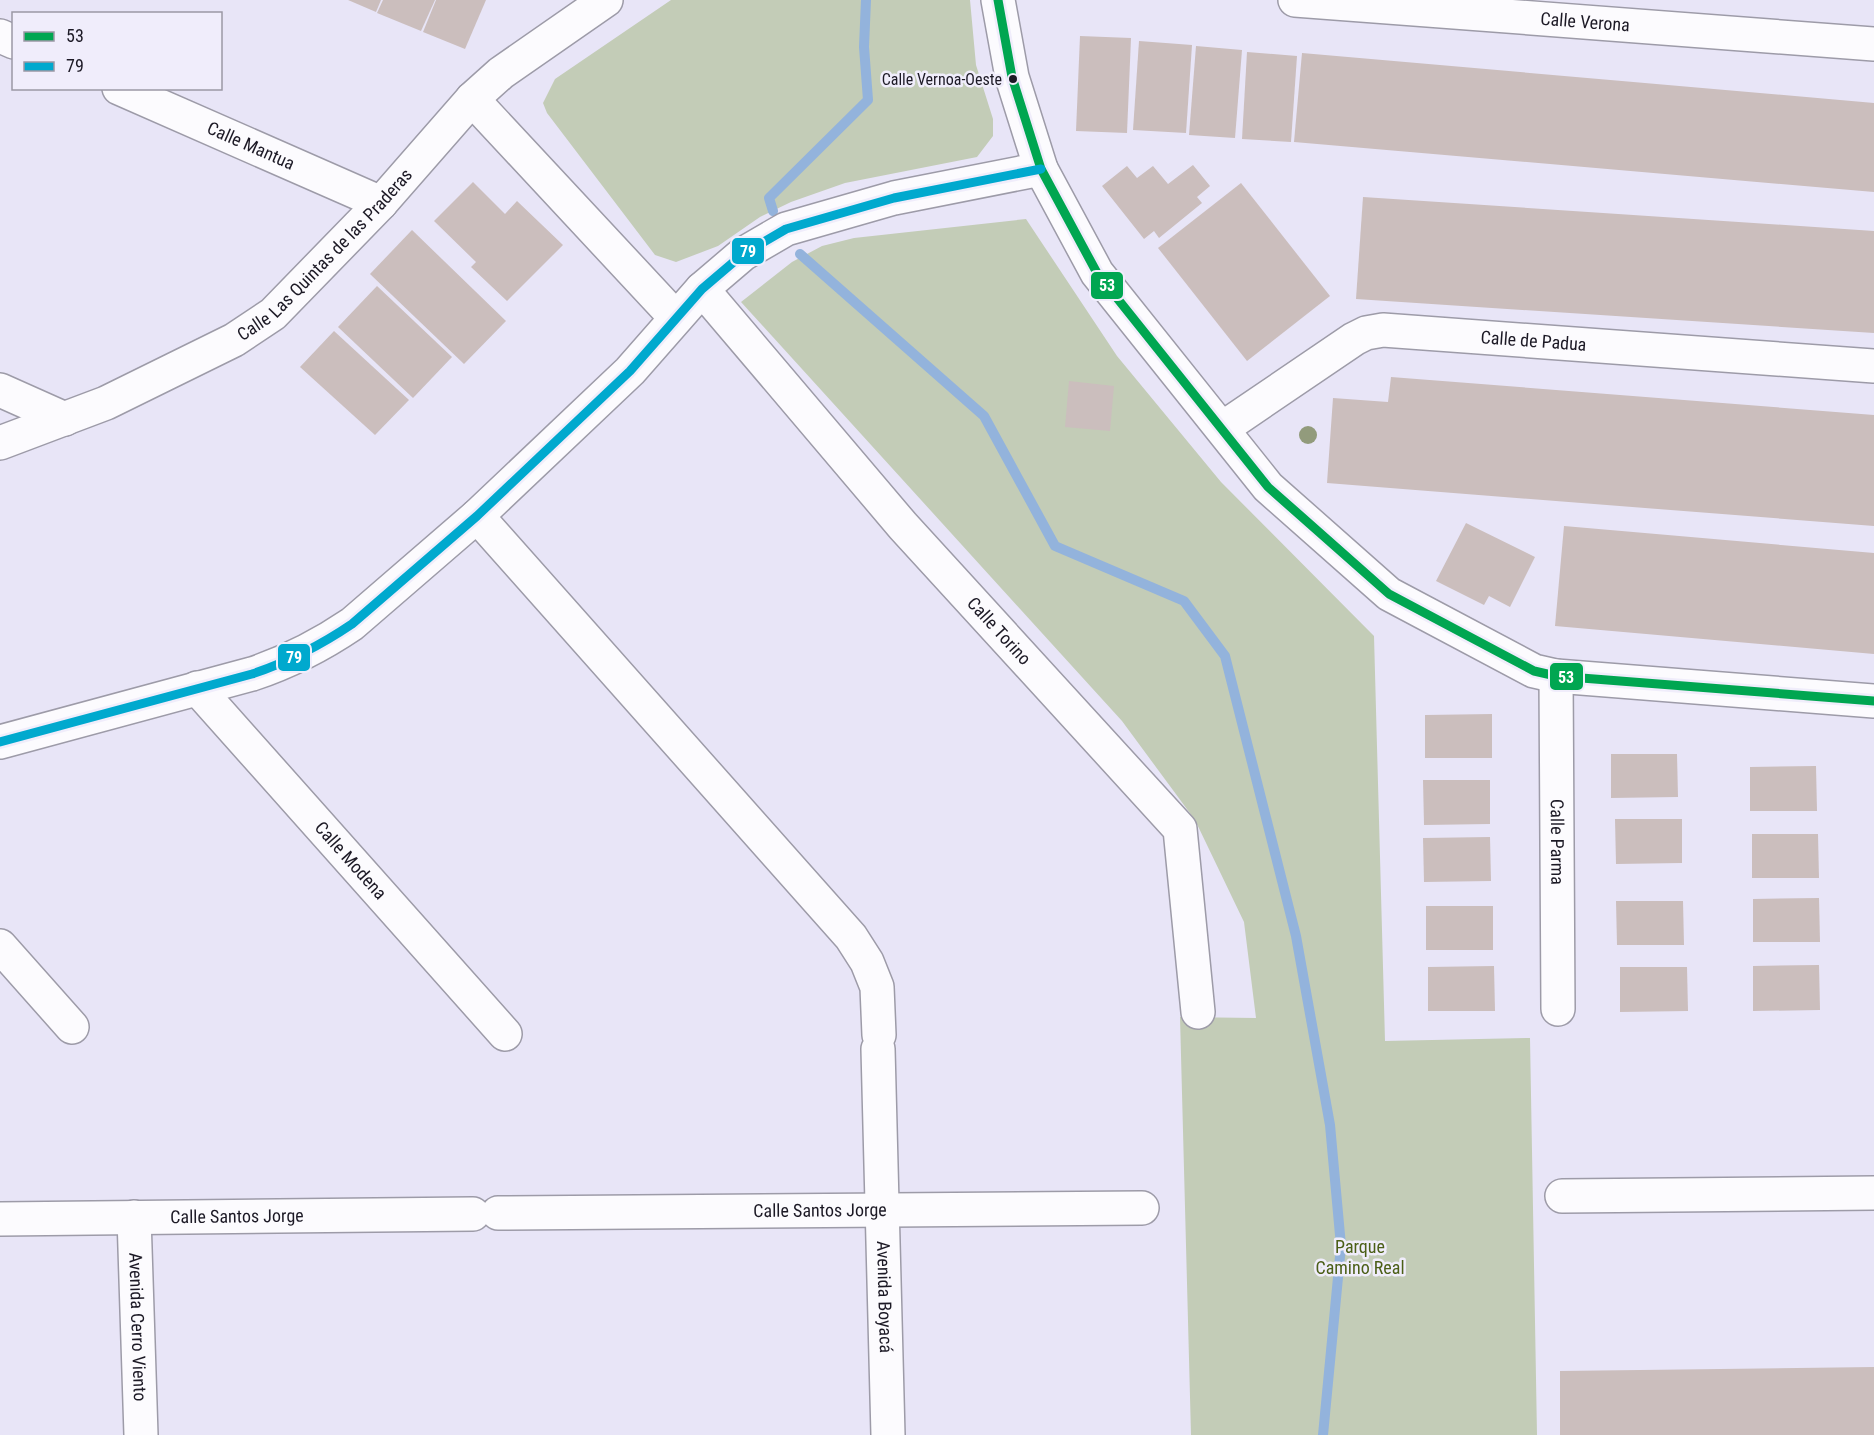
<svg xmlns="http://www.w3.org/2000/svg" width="1874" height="1435" viewBox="0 0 1874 1435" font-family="'Roboto Condensed',sans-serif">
<rect width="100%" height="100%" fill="#e8e5f7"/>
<!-- green -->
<g fill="#c3ccb7">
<path d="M671,0H970L976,65L993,119V136L977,157L845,183L791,202L760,217L718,246L676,262L655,255L547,113L543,103L555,79Z"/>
<path d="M1026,219L1117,356L1221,482L1374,636L1385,1041L1530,1038L1537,1435H1191L1180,1017L1256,1018L1244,922L1195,820L1122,721L741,302L792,262L822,246L854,238Z"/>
</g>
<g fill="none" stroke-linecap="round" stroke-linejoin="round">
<!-- stream -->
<g stroke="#93b3dc" stroke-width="10">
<path d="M773,211L769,198L868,100L864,47L866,0"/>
<path d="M800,254L984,416L1055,546L1184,601L1225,656L1296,936L1330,1125L1341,1246L1323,1435"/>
</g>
</g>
<!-- building -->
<g fill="#cbbebd">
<path d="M348,0H381L376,12Z"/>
<path d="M383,0H435L421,31L377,13Z"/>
<path d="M436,0H486L465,49L423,32Z"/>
<path d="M1080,36L1131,38L1127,133L1076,131Z"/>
<path d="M1139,41L1192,45L1186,133L1133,130Z"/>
<path d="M1196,46L1242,50L1235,138L1189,135Z"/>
<path d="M1247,52L1297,56L1291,142L1242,139Z"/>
<path d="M1302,53L1874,103V192L1294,142Z"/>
<path d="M1193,165L1210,186L1197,197L1202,203L1159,238L1154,231L1144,239L1102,186L1127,166L1137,178L1153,166L1168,184Z"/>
<path d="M473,182L505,214L517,201L563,245L507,301L471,267L476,262L434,221Z"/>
<path d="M1241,183L1330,296L1247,361L1158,248Z"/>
<path d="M1363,197L1874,231V333L1356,299Z"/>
<path d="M412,230L506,321L464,364L370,274Z"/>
<path d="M377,286L452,357L413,398L338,327Z"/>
<path d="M334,331L409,400L375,435L300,367Z"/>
<path d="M1391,377L1874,415V526L1327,483L1333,398L1388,402Z"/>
<path d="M1069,381L1114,386L1110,431L1065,427Z"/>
<path d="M1466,523L1535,557L1510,607L1489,596L1484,605L1436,581Z"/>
<path d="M1564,526L1874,553V654L1555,626Z"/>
<path d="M1492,714V758H1425V715Z"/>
<path d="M1611,754H1677L1678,797L1611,798Z"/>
<path d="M1816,766L1817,811H1750V767Z"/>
<path d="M1423,780H1490V824L1424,825Z"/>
<path d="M1615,819H1682V863L1616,864Z"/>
<path d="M1752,834H1818L1819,878H1752Z"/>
<path d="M1490,837L1491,881L1424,882L1423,838Z"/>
<path d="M1819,898L1820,942H1753V899Z"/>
<path d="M1616,901H1683L1684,945H1617Z"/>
<rect x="1426" y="906" width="67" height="44"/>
<path d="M1819,965L1820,1010L1753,1011V966Z"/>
<path d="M1494,966L1495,1011H1428V967Z"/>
<path d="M1620,967H1687L1688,1011L1620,1012Z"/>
<path d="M1874,1367V1435H1560V1371Z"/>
</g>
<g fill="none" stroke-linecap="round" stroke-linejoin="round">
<defs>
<g id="minor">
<path d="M998,0L1012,77L1041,169L1097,273L1268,487L1389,594L1534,671L1556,676L1874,701"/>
<path id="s1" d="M1295,0L1874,44"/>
<path d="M0,36L14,42"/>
<path id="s2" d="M119,88L381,203"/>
<path d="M472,99L676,318"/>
<path id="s3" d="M702,289L903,526L1180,829L1198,1012"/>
<path d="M0,390L65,419"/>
<path id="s4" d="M1223,428L1354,339L1366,333L1383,330L1874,366"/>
<path id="s5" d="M0,443L106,403L234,340L273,314L381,203L472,99L501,73L606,0"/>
<path d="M477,516L851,937L867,962L877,987L879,1035"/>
<path id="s6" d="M1556,676L1558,1009"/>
<path id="s7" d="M197,688L505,1034"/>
<path d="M0,742L252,674C288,662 321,645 352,624L477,516L630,371L702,289L743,254L786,229L894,198L1041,169"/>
<path d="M0,946L72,1027"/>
<path id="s8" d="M878,1049L888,1435"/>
<path d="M1562,1196L1874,1193"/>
<path id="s9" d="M498,1213L1142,1208"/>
<path id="s10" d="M134,1217L141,1435"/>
<path id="s11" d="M0,1219L473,1214"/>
</g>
</defs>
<!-- minor casing -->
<use href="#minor" stroke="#9d9ba8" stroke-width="36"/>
<!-- minor -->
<use href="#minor" stroke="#fcfbfe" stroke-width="33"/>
<defs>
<path id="bus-1" d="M998,0L1012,77L1041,169L1097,273L1268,487L1389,594L1534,671L1556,676L1874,701"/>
<path id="bus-2" d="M0,742L252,674C288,662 321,645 352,624L477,516L630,371L702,289L743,254L786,229L894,198L1041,169"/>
</defs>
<!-- bus-1 casing -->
<use href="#bus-1" stroke="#f0edfb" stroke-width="14"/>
<!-- bus-2 casing -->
<use href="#bus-2" stroke="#f0edfb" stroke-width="14"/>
<!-- bus-1 -->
<use href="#bus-1" stroke="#00a651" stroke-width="9"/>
<!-- bus-2 -->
<use href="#bus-2" stroke="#00a9ce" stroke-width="9"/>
</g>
<!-- trees -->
<circle fill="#929b7c" cx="1308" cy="435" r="9"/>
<!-- markers -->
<circle fill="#1c1925" stroke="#f0edfb" stroke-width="2" cx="1013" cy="79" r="5"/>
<g text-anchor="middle" stroke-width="5" stroke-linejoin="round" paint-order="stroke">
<!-- bus labels -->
<g font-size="16" fill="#1c1925" stroke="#f0edfb" text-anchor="end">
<text x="1002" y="85">Calle Vernoa-Oeste</text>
</g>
<!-- street labels -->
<g font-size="18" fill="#1c1925" stroke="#f0edfb">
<text dy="6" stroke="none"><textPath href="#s1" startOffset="291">Calle Verona</textPath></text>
<text dy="6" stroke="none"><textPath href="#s2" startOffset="144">Calle Mantua</textPath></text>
<text dy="6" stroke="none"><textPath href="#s5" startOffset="381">Calle Las Quintas de las Praderas</textPath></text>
<text dy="6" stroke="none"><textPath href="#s4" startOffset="340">Calle de Padua</textPath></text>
<text dy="6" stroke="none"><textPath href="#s3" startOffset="453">Calle Torino</textPath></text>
<text dy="6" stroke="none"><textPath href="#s6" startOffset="166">Calle Parma</textPath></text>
<text dy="6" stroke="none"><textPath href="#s7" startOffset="231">Calle Modena</textPath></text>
<text dy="6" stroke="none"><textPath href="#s9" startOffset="322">Calle Santos Jorge</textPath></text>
<text dy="6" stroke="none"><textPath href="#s11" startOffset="237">Calle Santos Jorge</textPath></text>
<text dy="6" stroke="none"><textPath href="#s8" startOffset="248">Avenida Boyacá</textPath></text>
<text dy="6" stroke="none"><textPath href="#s10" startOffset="110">Avenida Cerro Viento</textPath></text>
</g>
<!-- park labels -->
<g font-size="18" fill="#4b5f17" stroke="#f0edfb">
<text x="1360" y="1253">Parque<tspan x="1360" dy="21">Camino Real</tspan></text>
</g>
</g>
<g stroke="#f0edfb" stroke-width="2">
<rect x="731" y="237" width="34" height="28" rx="6" fill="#00a9ce"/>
<rect x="1090" y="271" width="34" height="29" rx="6" fill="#00a651"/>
<rect x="277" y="643" width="34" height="29" rx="6" fill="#00a9ce"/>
<rect x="1549" y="662" width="35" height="29" rx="6" fill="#00a651"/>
</g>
<g font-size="16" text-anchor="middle" font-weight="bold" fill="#fff">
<text x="748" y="257">79</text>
<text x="1107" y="291">53</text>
<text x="294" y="663">79</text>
<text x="1566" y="683">53</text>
</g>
<!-- legend -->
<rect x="12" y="12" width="210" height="78" fill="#f0edfb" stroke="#9b98a5" stroke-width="1.5"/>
<rect x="24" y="32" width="30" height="9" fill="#00a651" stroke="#9b98a5" stroke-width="1.5"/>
<text x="66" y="42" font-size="18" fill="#1c1925">53</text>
<rect x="24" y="62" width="30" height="9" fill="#00a9ce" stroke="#9b98a5" stroke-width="1.5"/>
<text x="66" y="72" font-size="18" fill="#1c1925">79</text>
</svg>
